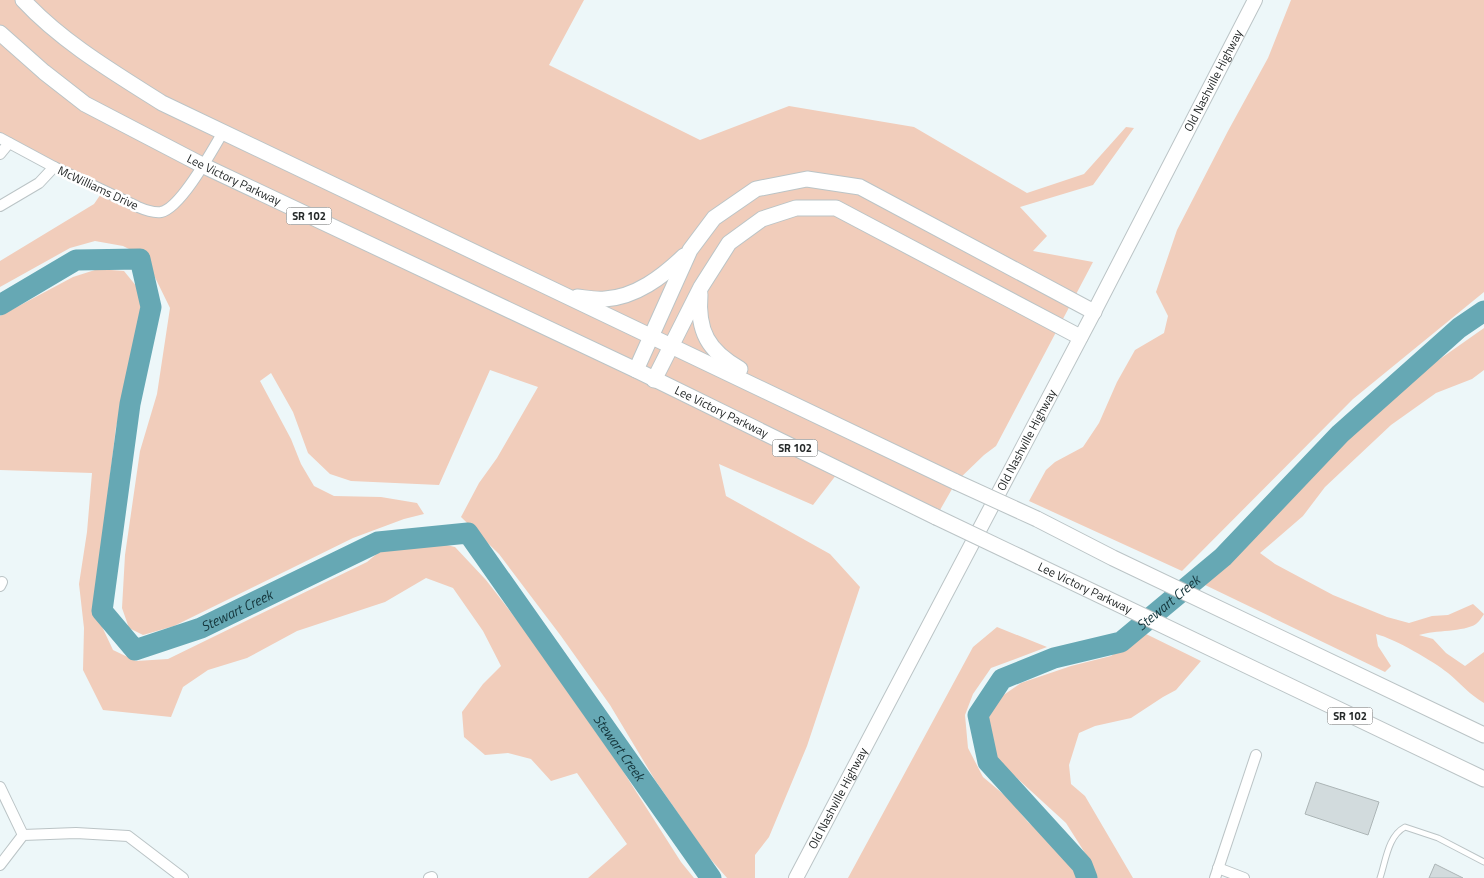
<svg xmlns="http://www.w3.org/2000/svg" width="1484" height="878" viewBox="0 0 1484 878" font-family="'Titillium Web',sans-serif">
<rect width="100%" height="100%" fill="#edf7f9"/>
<!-- green -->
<g fill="#f1cdbb">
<path d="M0,0H584L549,65L700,140L789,106L914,127L1027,193L1084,174L1126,127L1134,128L1093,185L1020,207L1047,236L1033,251L1093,262L996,446L984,455L956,482L936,517L840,470L813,505L719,464L726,496L830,554L860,587L807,746L769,837L755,855V878H727L707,855L655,780L610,705L561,636L499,554L461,517L479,483L497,458L538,387L490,370L439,485L351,481L330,474L308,453L293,412L271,373L260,381L291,439L301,464L314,486L334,496L381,497L417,503L424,514L404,519L353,538L174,626L143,635L129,628L122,608L125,555L140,451L157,394L170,308L145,257L123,246L95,241L70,248L0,287V261L94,204L103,191L0,138Z"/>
<path d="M1291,0H1484V292L1353,399L1182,571L1029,501L1046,470L1055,462L1083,447L1099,423L1117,382L1135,350L1164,333L1168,316L1156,292L1177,230L1228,131L1268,58Z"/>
<path d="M98,269L124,271L137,287L143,313L131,374L116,427L101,549L97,616L113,650L136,661L168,659L367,562L384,548L429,541L455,547L486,580L520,624L621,768L681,862L694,878H588L627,844L577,773L551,781L531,759L508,753L485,755L464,737L462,712L483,684L501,666L483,631L453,588L426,578L385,602L297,631L247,658L208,670L183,687L171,717L103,710L83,670L84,628L79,584L87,532L92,473L0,470V316L73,277Z"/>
<path d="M1484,328V370L1472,379L1436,393L1391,425L1325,487L1303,516L1260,553L1275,564L1333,595L1387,617L1409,623L1432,616L1448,615L1473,604L1484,614C1482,617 1479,622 1476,624C1464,632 1435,630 1419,635L1433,639L1446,653L1465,666L1484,652V703C1470,695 1460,683 1448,673C1433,661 1395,639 1376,634L1378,646L1391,666L1385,672L1203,584L1288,503L1336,448L1413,378Z"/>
<path d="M997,627L1047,647L991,668L973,694L965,715L968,748L983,777L1009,799L1028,822L1058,847L1080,878H848L973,647Z"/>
<path d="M1144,633L1201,661L1176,690L1163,697L1131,718L1095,726L1079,733L1069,765L1071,784L1085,796L1133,878H1097L1092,864L1066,823L995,758L985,722L995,701L1021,683L1071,666L1111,656Z"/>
</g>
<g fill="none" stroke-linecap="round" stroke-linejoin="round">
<!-- river -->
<g stroke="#66a8b4" stroke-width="21">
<path id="s1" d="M0,305L76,260L140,259L151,307L130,404L102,611L135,650L201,628L378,542L468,533L711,878"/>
<path id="s2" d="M1087,878L1082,865L988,762L978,715L1002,679L1054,658L1121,642L1223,557L1340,434L1459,328L1484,311"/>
</g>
</g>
<!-- building -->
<g fill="#d2dbdd" stroke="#acb5b6">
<path d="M1316,782L1379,802L1368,835L1305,814Z"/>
<path d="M1435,864L1463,878H1429Z"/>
</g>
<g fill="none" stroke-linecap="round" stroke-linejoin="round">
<defs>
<path id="lane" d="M1380,878C1386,860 1388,836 1405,827L1438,838L1484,862"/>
<g id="street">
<path d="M0,138L54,167L138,207C145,210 153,213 161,212C181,208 213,149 223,132"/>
<path d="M0,154L9,143"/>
<path d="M0,206L39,183L54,167"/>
<path d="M0,586L2,582"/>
<path d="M0,787L23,835"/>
<path d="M0,865L23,835L76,833L128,836L183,878"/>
<path d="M1218,868L1244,878"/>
<path d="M429,878L432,877"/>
<path d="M1215,878L1256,755"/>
</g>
<g id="secondary">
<path id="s3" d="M796,878L1094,312L1255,0"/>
</g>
<g id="primary">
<path d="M23,0C62,42 113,72 162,103L956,482"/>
<path id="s4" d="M0,33L44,72L85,104L204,166L636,370L936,517"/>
<path d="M700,294C697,331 708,351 740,369"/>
<path d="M577,297C586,298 596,300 605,299C636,297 662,277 684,256"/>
<path d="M636,370L690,250L714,218L756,189L807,179L860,187L1094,312"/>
<path d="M654,380L701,287L729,243L762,219L796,208H836L1080,337"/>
<path d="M1037,519L1113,558L1484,735"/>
<path id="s5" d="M1020,557L1484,779"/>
</g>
</defs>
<!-- lane casing -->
<use href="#lane" stroke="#bbc4c6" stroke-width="7"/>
<!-- street casing -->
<use href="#street" stroke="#bbc4c6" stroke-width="12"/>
<!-- secondary casing -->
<use href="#secondary" stroke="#bbc4c6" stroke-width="16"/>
<!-- primary casing -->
<use href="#primary" stroke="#bbc4c6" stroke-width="17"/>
<!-- lane -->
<use href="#lane" stroke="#fff" stroke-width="5"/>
<!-- street -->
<use href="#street" stroke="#fff" stroke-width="10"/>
<!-- secondary -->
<use href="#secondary" stroke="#fff" stroke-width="14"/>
<!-- primary -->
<use href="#primary" stroke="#fff" stroke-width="15"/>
<defs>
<g id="primary-bridge">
<path d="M956,482L1037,519"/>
<path d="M936,517L1020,557"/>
</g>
</defs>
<!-- primary-bridge casing -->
<use href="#primary-bridge" stroke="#bbc4c6" stroke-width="17" stroke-linecap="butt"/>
<!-- primary-bridge -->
<use href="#primary-bridge" stroke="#fff" stroke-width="15"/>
</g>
<g text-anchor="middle" stroke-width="5" stroke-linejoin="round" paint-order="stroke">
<!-- shield labels -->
<g fill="#fff" stroke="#666969" stroke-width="1">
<rect x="286.5" y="207.5" width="45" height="17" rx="4"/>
<rect x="772.5" y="439.5" width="45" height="17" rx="4"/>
<rect x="1327.5" y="707.5" width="45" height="17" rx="4"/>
</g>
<g font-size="11" font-weight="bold" fill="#252929">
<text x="309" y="220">SR 102</text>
<text x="795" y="452">SR 102</text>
<text x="1350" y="720">SR 102</text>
</g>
<!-- street labels -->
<g font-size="12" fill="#252929" stroke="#fff">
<text dy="4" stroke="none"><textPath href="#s3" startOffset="900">Old Nashville Highway</textPath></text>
<text dy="4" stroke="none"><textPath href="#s4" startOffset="278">Lee Victory Parkway</textPath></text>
<text transform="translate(98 188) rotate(25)" y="4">McWilliams Drive</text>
<text dy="4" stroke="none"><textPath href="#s4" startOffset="818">Lee Victory Parkway</textPath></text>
<text dy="4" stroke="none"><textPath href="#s3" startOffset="495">Old Nashville Highway</textPath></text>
<text dy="4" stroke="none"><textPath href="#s5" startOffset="72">Lee Victory Parkway</textPath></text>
<text dy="4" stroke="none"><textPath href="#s3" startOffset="90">Old Nashville Highway</textPath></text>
</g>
<!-- water labels -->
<g font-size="14" font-style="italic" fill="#15363c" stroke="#fff">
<text dy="5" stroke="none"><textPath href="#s2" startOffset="431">Stewart Creek</textPath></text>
<text dy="5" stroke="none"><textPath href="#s1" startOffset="670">Stewart Creek</textPath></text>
<text dy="5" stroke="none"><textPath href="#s1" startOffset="1180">Stewart Creek</textPath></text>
</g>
</g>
</svg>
